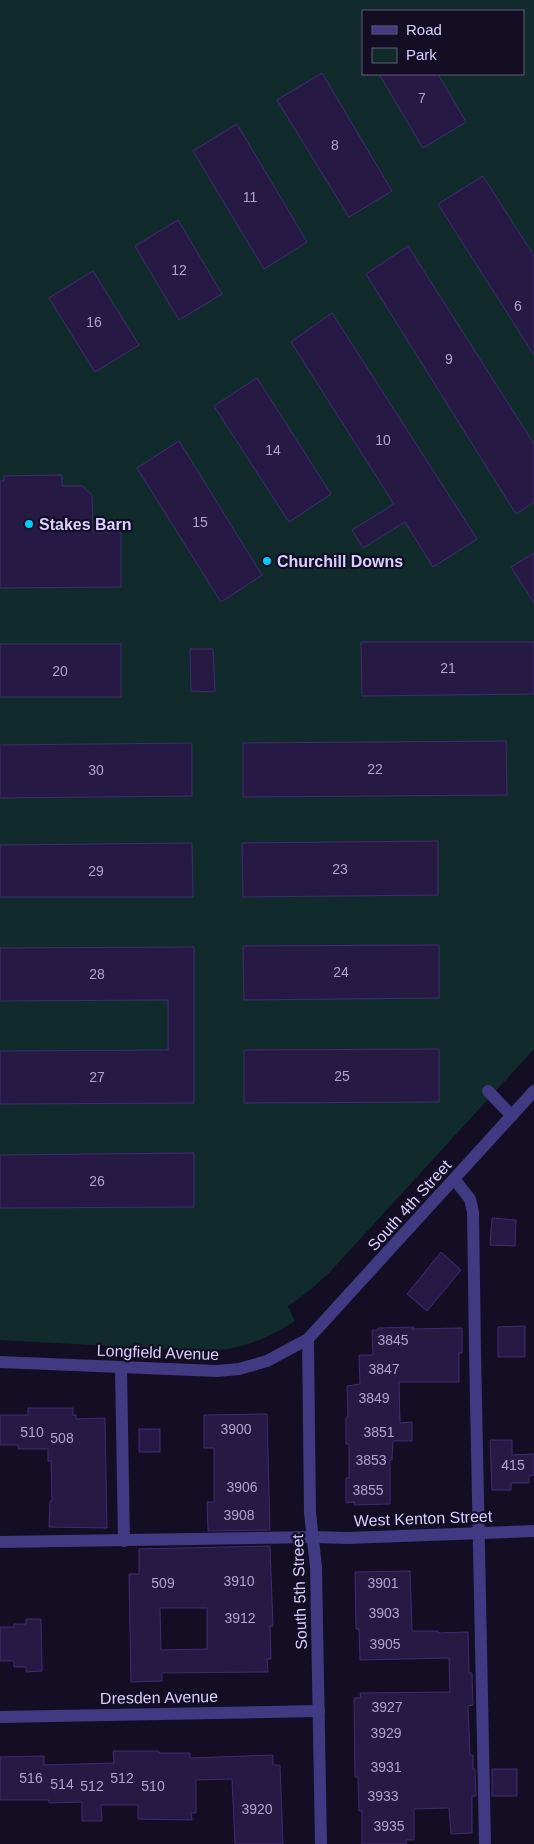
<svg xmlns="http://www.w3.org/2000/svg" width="534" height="1844" viewBox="0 0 534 1844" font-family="Helvetica,sans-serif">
<rect width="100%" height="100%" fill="#130e23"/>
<!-- green -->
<path fill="#112b2d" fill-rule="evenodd" d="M0,0H534V1049L329,1273L310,1290L288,1306L295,1321C266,1340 237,1351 202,1351L0,1340ZM363,11H523V74H363Z"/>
<!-- building -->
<g fill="#261a44" stroke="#3f2c70" fill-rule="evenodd">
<path d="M322,73L392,191L349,217L277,100Z"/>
<path d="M379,74H438L466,122L423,148Z"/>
<path d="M237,124L307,242L264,269L193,151Z"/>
<path d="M483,176L534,256V355L438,204Z"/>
<path d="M178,220L222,294L179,320L135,246Z"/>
<path d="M408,246L534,444V502L516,514L366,274Z"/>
<path d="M93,271L139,345L95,372L49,298Z"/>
<path d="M332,313L477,539L433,567L405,522L363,548L352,530L394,504L291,342Z"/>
<path d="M257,378L331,494L289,522L214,406Z"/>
<path d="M179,441L262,575L221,602L137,468Z"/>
<path d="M62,475V486H82L92,495L93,532H121V587L0,588V481H4V476Z"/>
<path d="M534,553V603L511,567Z"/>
<path d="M361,642H534V694L362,696Z"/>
<rect x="0" y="644" width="121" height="53"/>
<path d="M190,649H213L215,692L191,691Z"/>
<path d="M506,741L507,795L243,797V743Z"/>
<path d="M192,743V796L0,798V745Z"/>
<path d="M438,841V895L243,897L242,843Z"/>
<path d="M192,843L193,897H0V845Z"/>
<path d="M439,945V998L244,1000L243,946Z"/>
<path d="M194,947V1103L0,1104V1051L168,1050V1000L0,1001V948Z"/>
<path d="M439,1049V1102L244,1103V1050Z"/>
<path d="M194,1153V1207L0,1208V1155Z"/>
<path d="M492,1218L516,1220L515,1246L490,1245Z"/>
<path d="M441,1252L461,1270L427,1311L407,1294Z"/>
<path d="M525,1326V1357H498V1327Z"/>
<path d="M414,1327L412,1329L462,1328V1353H459V1382H399L400,1423L412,1422V1441H393L392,1460H390V1504L354,1505V1502L346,1503V1478H349V1444H346V1417H348L347,1386L360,1384L359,1355H373L372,1330H378V1328Z"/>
<path d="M28,1408H73V1415H76V1419L105,1418L107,1528L49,1527L50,1501H52L51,1461H48V1449H18V1445H0V1415H28Z"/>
<path d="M267,1414L270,1530L208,1531L207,1502H214V1448H204V1415Z"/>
<rect x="139" y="1429" width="21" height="23"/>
<path d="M490,1440H512V1455L534,1454V1475L529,1476V1483H511V1490H492Z"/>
<path d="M270,1546L273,1626H270L271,1659H267L268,1672L162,1673V1681L131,1682L129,1574H139V1549ZM160,1608H207V1649L161,1650Z"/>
<path d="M410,1571L412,1631H438V1633L468,1632L469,1673H472L473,1705L468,1706L470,1755H473V1769H475L476,1796H472V1833L451,1834L449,1808L414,1809V1840H406V1844H362V1811H359L358,1777H355L354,1698H361L360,1693L450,1692L449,1658L360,1660L359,1629H356L355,1572Z"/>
<path d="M26,1619H41L42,1671L26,1672V1667H14V1661H0V1627H14V1624H26Z"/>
<path d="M113,1751H159V1753H190V1758L273,1755V1765H280L283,1844H235L232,1779L196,1780V1813H191L192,1820L138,1819V1805H101L102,1821H82V1802L49,1803V1800H0V1757L44,1756V1765L114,1763Z"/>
<rect x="492" y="1769" width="25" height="27"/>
</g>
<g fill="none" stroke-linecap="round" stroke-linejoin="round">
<!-- lane -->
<g stroke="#413982" stroke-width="12">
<path d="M488,1091L512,1116"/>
<path d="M454,1179L470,1199L473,1212L475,1351L485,1844"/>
<path d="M121,1368L124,1541"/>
<path d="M0,1542L314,1537"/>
</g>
<!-- street -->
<g stroke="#413982" stroke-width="12">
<path d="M308,1339L310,1513L316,1567L321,1844"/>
<path d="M0,1362L217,1371L239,1369L267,1361L308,1339L534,1091"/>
<path d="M314,1537L347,1538L534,1531"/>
<path d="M0,1717L319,1711"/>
</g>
</g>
<!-- markers -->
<g fill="#00ccfa" stroke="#130e23" stroke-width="2">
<circle cx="29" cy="524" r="5"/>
<circle cx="267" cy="561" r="5"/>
</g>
<g text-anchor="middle" stroke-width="4.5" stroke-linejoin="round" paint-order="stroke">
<!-- number labels -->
<g font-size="14" fill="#aca2d0">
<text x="422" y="103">7</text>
<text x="335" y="150">8</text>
<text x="250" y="202">11</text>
<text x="179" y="275">12</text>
<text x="518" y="311">6</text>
<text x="94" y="327">16</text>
<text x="449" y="364">9</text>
<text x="383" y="445">10</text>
<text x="273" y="455">14</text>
<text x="200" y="527">15</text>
<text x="448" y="673">21</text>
<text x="60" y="676">20</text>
<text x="375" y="774">22</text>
<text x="96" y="775">30</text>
<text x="340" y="874">23</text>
<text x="96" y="876">29</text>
<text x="341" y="977">24</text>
<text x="97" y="979">28</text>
<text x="342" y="1081">25</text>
<text x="97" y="1082">27</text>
<text x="97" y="1186">26</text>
<text x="393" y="1345">3845</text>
<text x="384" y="1374">3847</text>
<text x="374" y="1403">3849</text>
<text x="236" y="1434">3900</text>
<text x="32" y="1437">510</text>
<text x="379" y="1437">3851</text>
<text x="62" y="1443">508</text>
<text x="371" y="1465">3853</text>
<text x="513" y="1470">415</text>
<text x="242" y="1492">3906</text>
<text x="368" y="1495">3855</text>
<text x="239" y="1520">3908</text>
<text x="239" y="1586">3910</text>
<text x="163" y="1588">509</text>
<text x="383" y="1588">3901</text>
<text x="384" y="1618">3903</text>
<text x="240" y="1623">3912</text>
<text x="385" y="1649">3905</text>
<text x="387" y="1712">3927</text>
<text x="386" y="1738">3929</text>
<text x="386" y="1772">3931</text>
<text x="31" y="1783">516</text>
<text x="122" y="1783">512</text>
<text x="62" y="1789">514</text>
<text x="92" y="1791">512</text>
<text x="153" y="1791">510</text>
<text x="383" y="1801">3933</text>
<text x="257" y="1814">3920</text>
<text x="389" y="1831">3935</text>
</g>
<!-- poi labels -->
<g font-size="16" font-weight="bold" fill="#d9cfff" stroke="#130e23" text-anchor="start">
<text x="39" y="530">Stakes Barn</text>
<text x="277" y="567">Churchill Downs</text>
</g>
<!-- street labels -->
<g font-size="16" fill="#d9cfff" stroke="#130e23">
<text transform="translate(409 1205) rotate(-48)" y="6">South 4th Street</text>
<text transform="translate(158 1352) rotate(2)" y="6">Longfield Avenue</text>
<text transform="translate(423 1518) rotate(-2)" y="6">West Kenton Street</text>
<text transform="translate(299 1592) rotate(-92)" y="6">South 5th Street</text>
<text transform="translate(159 1697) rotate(-1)" y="6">Dresden Avenue</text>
</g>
</g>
<!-- legend -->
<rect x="362" y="10" width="162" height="65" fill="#130e23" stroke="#625b7b"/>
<rect x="372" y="26" width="25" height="8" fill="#413982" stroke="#625b7b"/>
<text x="406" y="35" font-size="15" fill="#d9cfff">Road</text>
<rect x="372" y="48" width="25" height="15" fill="#112b2d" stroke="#625b7b"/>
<text x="406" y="60" font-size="15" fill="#d9cfff">Park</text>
</svg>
